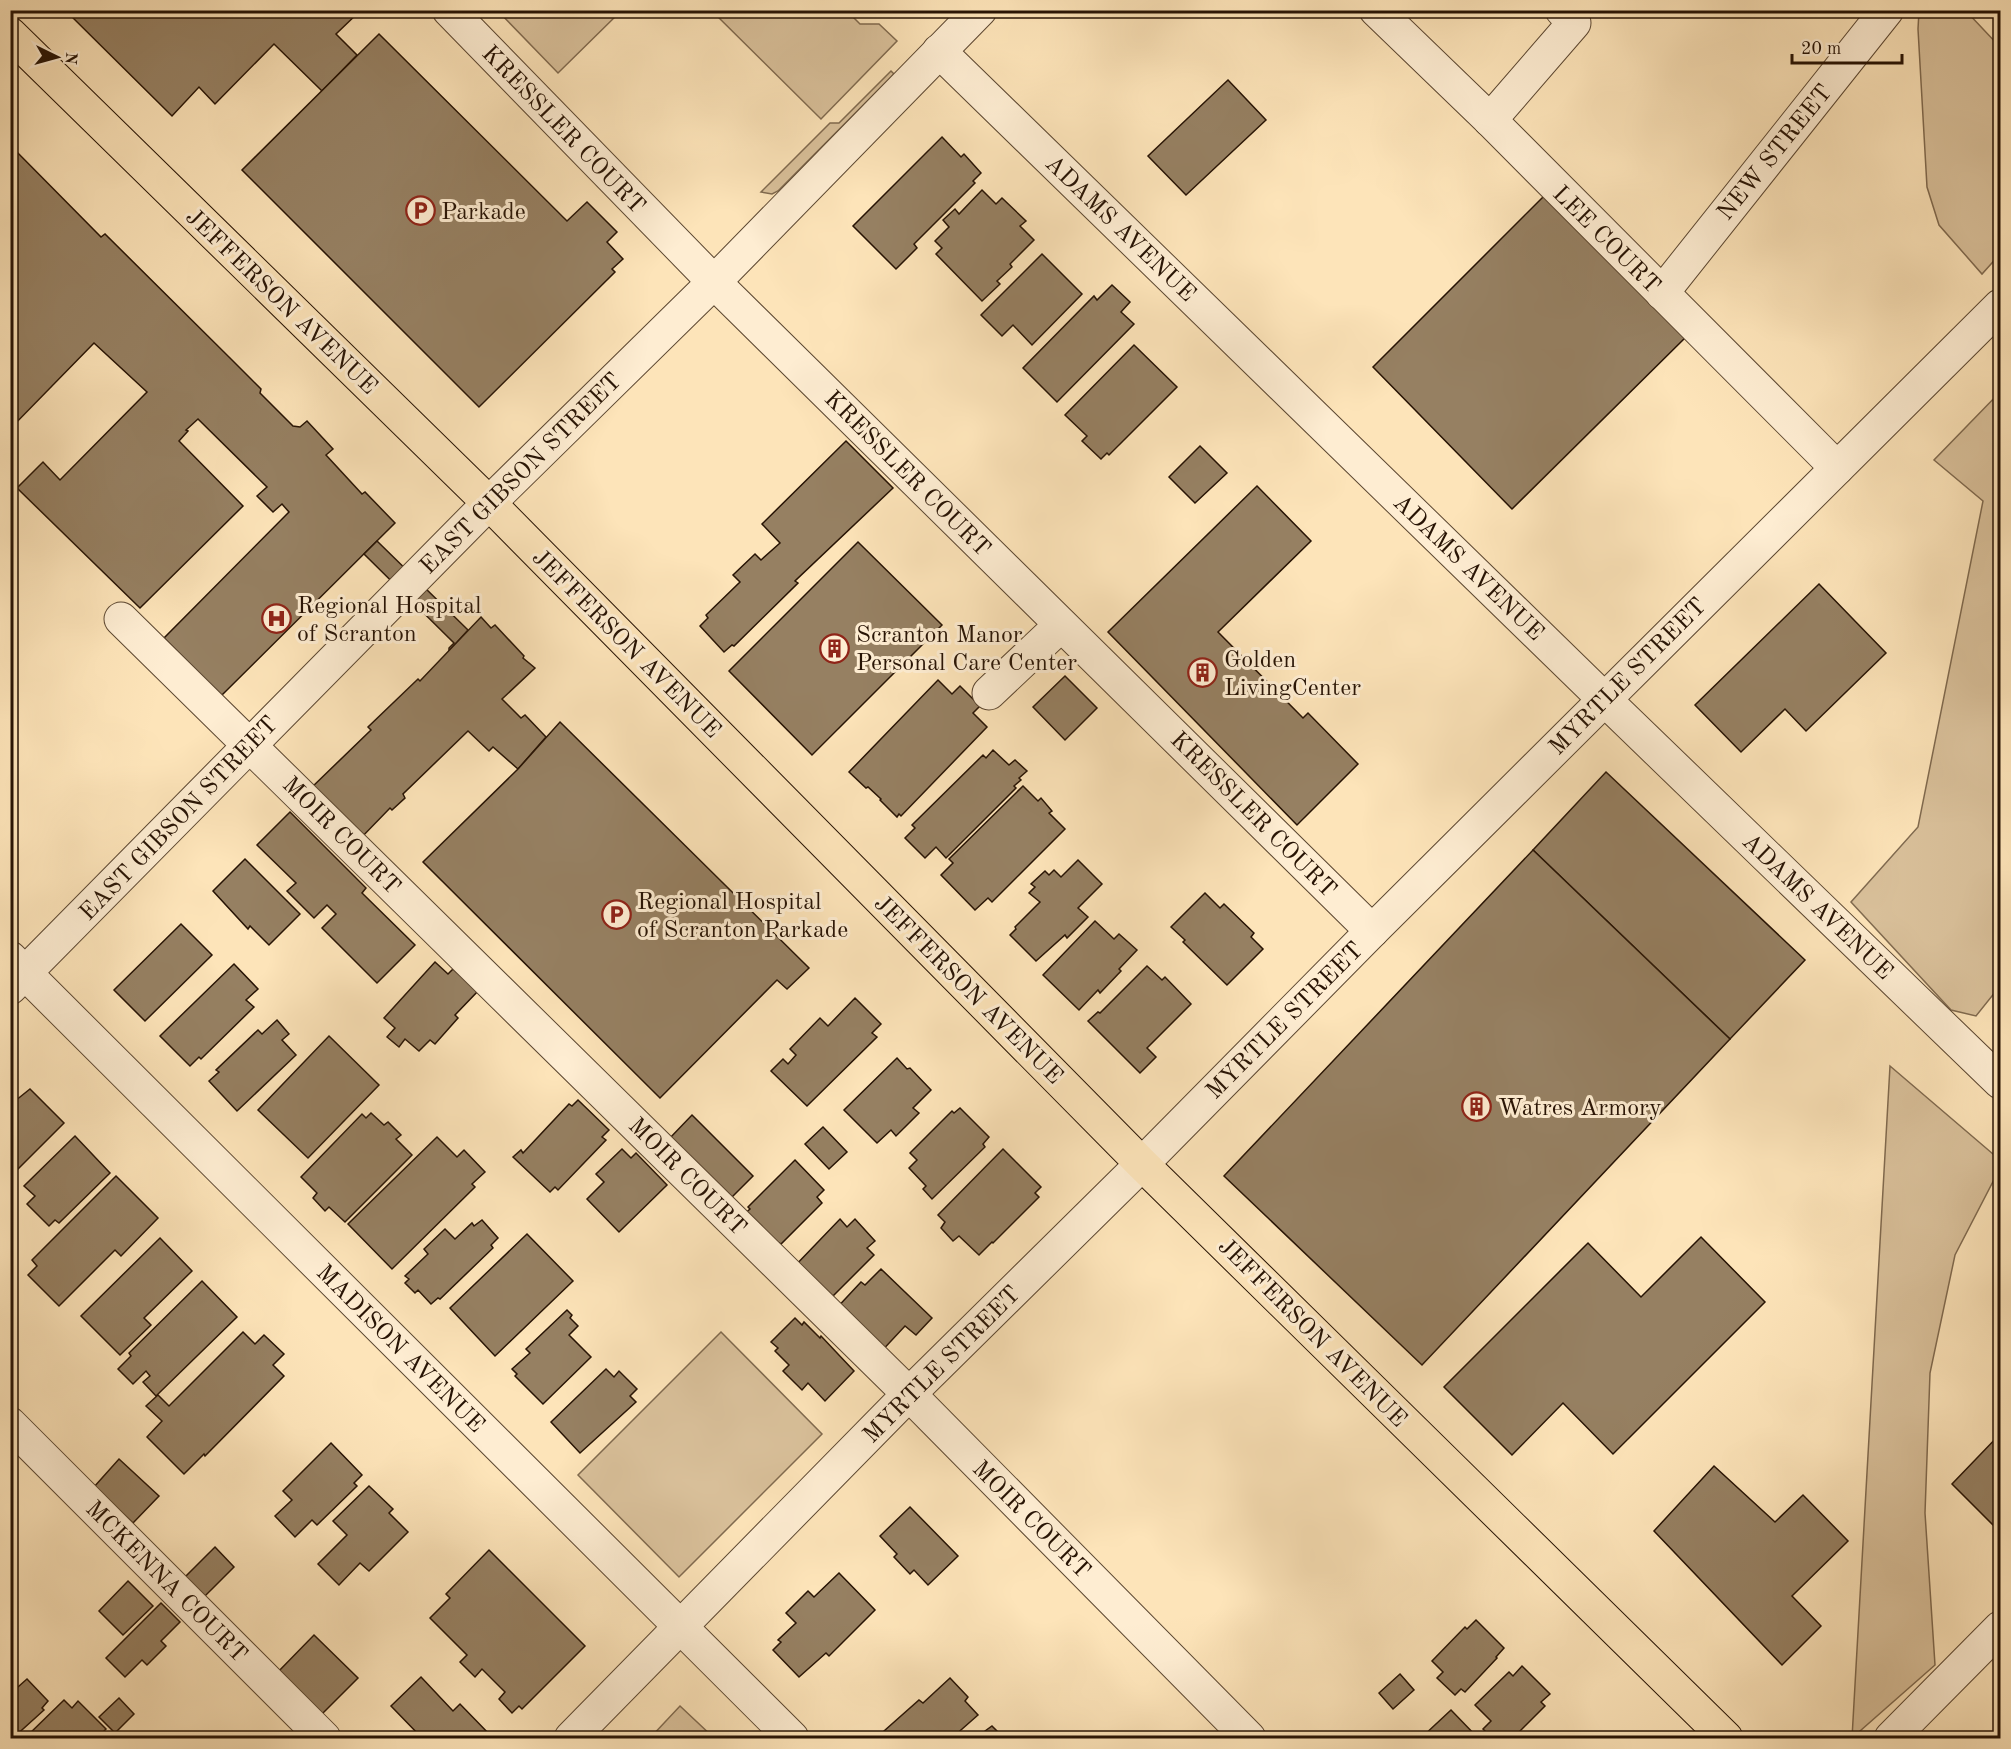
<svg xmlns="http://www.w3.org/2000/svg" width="2011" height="1749" viewBox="0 0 2011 1749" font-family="'Old Standard TT',serif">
<rect width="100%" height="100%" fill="#fde4b9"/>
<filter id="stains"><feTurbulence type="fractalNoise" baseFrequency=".00333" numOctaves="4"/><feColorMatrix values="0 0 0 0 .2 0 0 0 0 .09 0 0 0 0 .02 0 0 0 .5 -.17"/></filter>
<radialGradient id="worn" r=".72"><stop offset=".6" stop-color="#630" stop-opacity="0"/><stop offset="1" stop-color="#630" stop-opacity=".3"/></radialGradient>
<!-- green -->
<g fill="#d9c09a" stroke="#806a4f" stroke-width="1.5">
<path d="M498,11H621L558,73Z"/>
<path d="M712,11H847L860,24H879L897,41L821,119Z"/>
<path d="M1919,11H1966L2000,47V254L1982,274L1939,225L1927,187L1918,29Z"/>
<path d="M891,71L894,74L778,191L772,194L761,192L830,123H839Z"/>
<path d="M2000,392V986L1976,1016L1951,1010L1851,902L1918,827L1983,501L1934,460Z"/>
<path d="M1890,1066L2000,1160V1168L1955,1255L1930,1373L1925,1513L1935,1665L1852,1738Z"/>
<path d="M721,1332L822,1434L679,1577L578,1475Z"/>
<path d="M680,1706L714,1738H650Z"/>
</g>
<!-- building -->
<g fill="#968062" stroke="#271304" stroke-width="1.5">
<path d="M65,10H361L336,34L357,55L322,91L274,44L215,104L199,87L172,116Z"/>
<path d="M379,34L567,221L587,202L617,232L607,242L623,259L612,269L615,272L479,407L242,170Z"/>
<path d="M1228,80L1266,120L1186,195L1148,156Z"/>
<path d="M942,137L961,157L964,154L981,173L973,181L975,183L914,244L917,248L896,269L853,226Z"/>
<path d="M10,145L101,237L105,234L231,359L261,389L260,393L293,426L300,427L307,421L333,449L326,455L362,494L365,492L395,523L221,696L164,638L289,512L282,504L273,512L257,496L267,487L198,419L186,430L188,431L179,441L243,506L140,608L17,488L43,462L60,480L147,392L94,343L10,429Z"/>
<path d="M982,190L996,204L1002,198L1026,221L1020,226L1034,240L1010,264L1012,267L997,281L1000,284L982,301L936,254L942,248L935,241L949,227L943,220L955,209L959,214Z"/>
<path d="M1549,191L1690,333L1512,509L1373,367Z"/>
<path d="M1042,254L1082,294L1032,345L1013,325L1002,336L981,315Z"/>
<path d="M1112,285L1130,302L1121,312L1134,324L1057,402L1023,368L1094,296L1097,300Z"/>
<path d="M1134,345L1177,387L1109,455L1107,453L1101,459L1082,441L1087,436L1065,415Z"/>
<path d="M846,441L893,488L795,581L798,583L734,646L732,645L724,652L700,626L708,618L706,615L740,582L733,575L755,554L761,560L780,543L762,524Z"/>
<path d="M1200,446L1227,473L1195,503L1169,477Z"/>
<path d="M1257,486L1311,541L1218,632L1303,718L1308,713L1358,764L1297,825L1108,632Z"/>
<path d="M377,541L468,630L449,651V648L454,643L364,554Z"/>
<path d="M858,542L942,625L812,755L729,671Z"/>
<path d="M1819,584L1886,653L1806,731L1785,709L1741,752L1695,705Z"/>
<path d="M481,617L491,628L495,625L524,656L523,658L535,668L502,699L521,718L525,715L546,737L518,769L493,747L489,751L468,731L403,794L405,798L392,810L390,808L359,840L309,790L371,730L368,727L418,679L420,681Z"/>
<path d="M1065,676L1097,708L1065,740L1033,707Z"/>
<path d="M938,680L952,694L960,686L980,706L973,713L987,727L901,816L899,814L897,817L880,800L881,799L868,787L866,788L849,772Z"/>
<path d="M560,722L809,968L787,989L777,980L660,1098L423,862L518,769Z"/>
<path d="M993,750L1009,765L1015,760L1027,771L1019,778L1021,780L1014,786L1016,788L946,858L936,847L925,858L905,838L915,828L912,825L983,755L986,758Z"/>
<path d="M1606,772L1805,960L1730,1039L1533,850Z"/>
<path d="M1023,786L1038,801L1041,798L1052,811L1049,813L1065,829L992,902L988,898L975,910L941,875L953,863L949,859Z"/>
<path d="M290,812L366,888L362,893L415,945L377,983L322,928L336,914L327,905L314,918L287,891L296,883L257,845Z"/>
<path d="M1533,850L1730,1039L1422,1365L1224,1176Z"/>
<path d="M245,859L300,914L269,945L250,926L248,929L213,891Z"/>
<path d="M1078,860L1102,884L1078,908L1088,917L1067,938L1065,935L1036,961L1010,935L1016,929L1015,927L1040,902L1029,893L1035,887L1031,884L1045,871L1049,875L1054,870L1061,877Z"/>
<path d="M1205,893L1220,908L1224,904L1254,933L1251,937L1263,949L1227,985L1183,942L1185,940L1171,927Z"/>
<path d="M1095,921L1114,939L1119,934L1137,950L1119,969L1121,971L1100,993L1098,990L1079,1010L1043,975Z"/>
<path d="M181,924L212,955L145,1021L114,990Z"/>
<path d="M435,962L448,974L453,969L478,991L455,1015L458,1018L435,1044L430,1040L419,1051L405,1039L399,1047L387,1037L395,1028L384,1018Z"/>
<path d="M234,964L258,989L246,1000L254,1007L201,1059L199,1057L190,1066L160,1036Z"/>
<path d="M1147,966L1162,980L1165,977L1191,1004L1147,1048L1156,1057L1140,1073L1088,1021L1098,1012L1100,1013Z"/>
<path d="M855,998L881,1024L872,1033L877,1037L807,1106L771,1071L783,1059L788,1064L796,1055L790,1049L820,1018L828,1026Z"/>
<path d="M277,1020L289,1034L282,1040L296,1055L237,1111L209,1081L219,1072L216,1070L258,1030L262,1034Z"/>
<path d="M329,1036L379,1085L308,1158L258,1110Z"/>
<path d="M897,1058L907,1069L910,1068L931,1090L913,1108L919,1113L896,1136L891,1130L877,1143L844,1110Z"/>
<path d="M30,1089L64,1123L10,1177V1105Z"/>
<path d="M578,1100L609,1130L602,1137L606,1140L558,1190L555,1187L550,1192L513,1157L521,1150L523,1153L569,1104L572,1106Z"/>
<path d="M960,1108L989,1137L983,1144L985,1147L932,1199L923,1189L926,1186L909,1168L917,1160L910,1153L952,1111L954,1113Z"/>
<path d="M371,1113L384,1125L388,1122L401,1135L396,1139L412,1155L345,1222L329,1207L325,1211L313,1198L317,1193L301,1177L362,1114L366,1118Z"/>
<path d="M692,1115L753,1176L730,1199L669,1139Z"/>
<path d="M823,1127L847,1152L829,1169L805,1144Z"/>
<path d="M75,1136L110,1173L59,1223L55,1220L49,1226L27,1204L35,1196L24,1186Z"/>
<path d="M437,1137L457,1157L464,1150L485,1172L472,1184L475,1187L392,1269L348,1224Z"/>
<path d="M622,1149L631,1158L636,1153L667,1185L619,1232L587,1199L604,1182L596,1174Z"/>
<path d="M1003,1149L1041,1187L1035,1193L1039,1197L993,1243L992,1242L979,1255L959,1236L953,1241L941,1228L945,1222L938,1215Z"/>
<path d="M795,1160L824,1190L817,1197L822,1203L781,1244L779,1243L773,1249L741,1217L750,1209L748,1207Z"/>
<path d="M116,1176L158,1218L121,1256L115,1250L59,1306L28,1275L37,1266L32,1260Z"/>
<path d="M840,1219L847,1227L855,1219L875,1241L867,1248L874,1255L826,1303L792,1269Z"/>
<path d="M482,1220L498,1238L491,1245L493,1248L440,1299L438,1298L431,1304L418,1290L415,1293L405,1283L409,1279L405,1276L428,1254L424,1249L445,1229L455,1239L472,1223L474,1226Z"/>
<path d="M527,1234L573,1281L495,1356L450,1308Z"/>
<path d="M1701,1237L1765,1302L1613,1454L1563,1403L1512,1455L1444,1387L1588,1243L1641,1297Z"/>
<path d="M160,1238L192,1271L144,1318L151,1325L120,1355L81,1316Z"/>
<path d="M881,1269L932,1318L916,1335L905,1326L878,1355L833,1312L861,1282L865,1285Z"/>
<path d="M202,1281L237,1317L156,1396L143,1382L150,1376L146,1371L133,1384L118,1369L131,1356L129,1353Z"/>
<path d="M567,1310L572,1315L570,1318L578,1326L569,1335L591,1357L543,1404L515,1376L517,1374L512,1369L530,1353L526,1349Z"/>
<path d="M795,1318L802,1325L804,1322L820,1338L821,1336L854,1371L825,1401L808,1383L802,1390L783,1371L789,1365L775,1351L778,1348L771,1342Z"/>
<path d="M243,1332L255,1344L264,1335L284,1354L273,1365L284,1376L205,1456L204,1454L184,1474L147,1437L162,1421L146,1406L158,1395L169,1406Z"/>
<path d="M606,1369L614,1377L619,1371L637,1389L630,1396L636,1402L580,1453L551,1422Z"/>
<path d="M2000,1434V1532L1952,1484Z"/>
<path d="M331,1443L362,1475L354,1483L357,1486L317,1525L312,1520L295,1537L275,1516L292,1500L283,1491Z"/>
<path d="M119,1459L159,1496L133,1523L94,1487Z"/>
<path d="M1714,1466L1775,1522L1803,1495L1848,1541L1792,1596L1821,1626L1782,1665L1654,1531Z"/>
<path d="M369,1486L393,1509L389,1513L408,1532L369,1571L360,1563L339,1585L318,1564L347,1535L333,1521Z"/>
<path d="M910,1507L958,1556L928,1585L914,1570L910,1574L894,1557L897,1554L880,1536Z"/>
<path d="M215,1547L234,1567L203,1598L184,1578Z"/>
<path d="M489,1550L585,1646L522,1709L519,1706L512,1713L499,1699L505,1692L482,1669L475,1677L460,1662L467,1655L430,1618L450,1598L446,1594Z"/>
<path d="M839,1573L875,1610L829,1656L826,1653L799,1677L773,1650L781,1642L778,1640L796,1623L786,1613L808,1591L814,1597Z"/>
<path d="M128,1581L153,1606L123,1635L99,1611Z"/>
<path d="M161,1603L180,1622L161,1641L166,1646L147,1665L142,1660L125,1677L106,1658Z"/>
<path d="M1476,1620L1504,1648L1496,1657L1497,1658L1465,1692L1461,1689L1455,1695L1437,1678L1443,1672L1432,1661L1465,1627L1467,1629Z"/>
<path d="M314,1635L358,1678L319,1717L276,1674Z"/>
<path d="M1522,1666L1550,1694L1541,1702L1545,1706L1513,1738H1492L1483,1729L1491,1721L1475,1705L1509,1672L1513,1676Z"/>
<path d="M1400,1674L1414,1690L1393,1709L1379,1693Z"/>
<path d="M421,1677L453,1711L460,1704L493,1738H422L391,1706Z"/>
<path d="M950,1678L968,1697L965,1701L978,1715L953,1737L954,1738H891L884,1731L919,1700L923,1703Z"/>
<path d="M27,1679L48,1701L42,1708L44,1710L13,1738H10V1694Z"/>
<path d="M119,1698L134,1714L115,1733L99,1717Z"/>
<path d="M64,1700L72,1708L78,1701L106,1729L97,1738H25Z"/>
<path d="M1451,1710L1478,1738H1421Z"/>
<path d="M992,1726L1004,1738H977L985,1731Z"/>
</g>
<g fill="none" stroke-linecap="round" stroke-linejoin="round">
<defs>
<g id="minor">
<path d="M449,10L714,282L1372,931"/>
<path d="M1376,10L1490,120L1837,468"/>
<path d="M939,51L1604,699L2000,1082"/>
<path d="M1490,120L1574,23L1562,10"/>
<path d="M1662,293L1887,10"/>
<path d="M121,619L909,1394L1249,1738"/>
<path d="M989,693L1061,625"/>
<path d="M10,958L792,1738"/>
<path d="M10,988L489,503L714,282L980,10"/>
<path d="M10,1424L324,1738"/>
<path d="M571,1738L909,1394L1142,1164L1372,931L2000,306"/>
<path d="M1891,1738L2000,1628"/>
</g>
<path id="major" d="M10,34L489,503L1142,1164L1726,1738"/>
</defs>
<!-- minor casing -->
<use href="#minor" stroke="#5c4731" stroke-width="35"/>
<!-- major casing -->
<use href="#major" stroke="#271304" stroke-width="35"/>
<!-- minor -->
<use href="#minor" stroke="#feedd2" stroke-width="33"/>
<!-- major -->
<use href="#major" stroke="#fde4b9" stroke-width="33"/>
</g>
<!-- icons -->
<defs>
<symbol id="parking-ring" viewBox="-11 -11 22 22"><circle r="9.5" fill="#feedd2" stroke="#8f2418" stroke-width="1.5"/><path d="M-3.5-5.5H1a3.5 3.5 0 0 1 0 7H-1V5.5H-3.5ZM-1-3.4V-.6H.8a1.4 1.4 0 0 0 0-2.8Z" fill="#8f2418"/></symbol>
<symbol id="hospital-ring" viewBox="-11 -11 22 22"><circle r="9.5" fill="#feedd2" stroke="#8f2418" stroke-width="1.5"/><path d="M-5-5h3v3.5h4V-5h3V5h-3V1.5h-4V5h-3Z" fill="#8f2418"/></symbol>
<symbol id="building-ring" viewBox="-11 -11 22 22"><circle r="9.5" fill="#feedd2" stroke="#8f2418" stroke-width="1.5"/><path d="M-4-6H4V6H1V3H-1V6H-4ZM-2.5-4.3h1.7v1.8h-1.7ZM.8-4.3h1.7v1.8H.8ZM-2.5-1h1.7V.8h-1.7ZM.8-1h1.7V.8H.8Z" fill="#8f2418"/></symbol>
</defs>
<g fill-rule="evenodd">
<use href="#parking-ring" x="404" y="194" width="33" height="33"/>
<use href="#hospital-ring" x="260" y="602" width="33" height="33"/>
<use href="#building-ring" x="818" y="632" width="33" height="33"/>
<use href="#building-ring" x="1186" y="656" width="33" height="33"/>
<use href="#parking-ring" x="600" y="898" width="33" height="33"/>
<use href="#building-ring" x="1460" y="1090" width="33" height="33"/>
</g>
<g text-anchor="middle" stroke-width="6" stroke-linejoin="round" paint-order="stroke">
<!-- street labels -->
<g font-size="24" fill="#271304" stroke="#feedd2">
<text transform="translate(564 129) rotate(46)" y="8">KRESSLER COURT</text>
<text transform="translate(1774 152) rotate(-51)" y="8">NEW STREET</text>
<text transform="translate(1121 228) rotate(44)" y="8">ADAMS AVENUE</text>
<text transform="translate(1607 239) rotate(45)" y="8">LEE COURT</text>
<text transform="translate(282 301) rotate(44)" y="8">JEFFERSON AVENUE</text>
<text transform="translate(520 473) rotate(-45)" y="8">EAST GIBSON STREET</text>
<text transform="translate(908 473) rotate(45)" y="8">KRESSLER COURT</text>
<text transform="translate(1469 567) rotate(44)" y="8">ADAMS AVENUE</text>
<text transform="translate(627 643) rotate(45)" y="8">JEFFERSON AVENUE</text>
<text transform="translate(1627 676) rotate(-45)" y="8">MYRTLE STREET</text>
<text transform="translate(1254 814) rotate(45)" y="8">KRESSLER COURT</text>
<text transform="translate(178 818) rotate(-46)" y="8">EAST GIBSON STREET</text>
<text transform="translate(342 835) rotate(45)" y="8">MOIR COURT</text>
<text transform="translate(1818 906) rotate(44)" y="8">ADAMS AVENUE</text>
<text transform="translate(969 989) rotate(45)" y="8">JEFFERSON AVENUE</text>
<text transform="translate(1284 1020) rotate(-45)" y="8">MYRTLE STREET</text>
<text transform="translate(688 1176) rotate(45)" y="8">MOIR COURT</text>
<text transform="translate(1313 1332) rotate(45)" y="8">JEFFERSON AVENUE</text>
<text transform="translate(401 1348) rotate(45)" y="8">MADISON AVENUE</text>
<text transform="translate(941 1364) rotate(-45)" y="8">MYRTLE STREET</text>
<text transform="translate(1032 1519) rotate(45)" y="8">MOIR COURT</text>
<text transform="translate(167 1581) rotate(45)" y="8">MCKENNA COURT</text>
</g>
<!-- poi labels -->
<g font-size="24" fill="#271304" stroke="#feedd2" text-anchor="start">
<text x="441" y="219">Parkade</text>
<text x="297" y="613">Regional Hospital<tspan x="297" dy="28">of Scranton</tspan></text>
<text x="856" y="642">Scranton Manor<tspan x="856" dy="28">Personal Care Center</tspan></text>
<text x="1224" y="667">Golden<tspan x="1224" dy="28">LivingCenter</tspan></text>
<text x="637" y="909">Regional Hospital<tspan x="637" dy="28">of Scranton Parkade</tspan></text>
<text x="1498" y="1115">Watres Armory</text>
</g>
</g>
<!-- margin -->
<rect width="2011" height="1749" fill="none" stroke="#fde4b9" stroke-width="36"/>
<rect x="12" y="12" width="1987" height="1725" fill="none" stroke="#271304" stroke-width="3"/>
<rect x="18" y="18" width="1975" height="1713" fill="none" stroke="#271304" stroke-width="1.5"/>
<!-- north arrow -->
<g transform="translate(57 57) rotate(95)" stroke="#feedd2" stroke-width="4.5" paint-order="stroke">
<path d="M0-4.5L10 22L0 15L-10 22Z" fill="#271304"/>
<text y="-9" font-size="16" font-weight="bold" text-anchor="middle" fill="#271304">N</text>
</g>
<!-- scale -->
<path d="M1792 54v9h110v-9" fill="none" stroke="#271304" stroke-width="3"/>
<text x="1801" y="54" font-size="18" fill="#271304" stroke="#feedd2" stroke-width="4.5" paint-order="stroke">20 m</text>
<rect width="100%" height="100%" filter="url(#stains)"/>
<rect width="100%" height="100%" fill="url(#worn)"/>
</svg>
